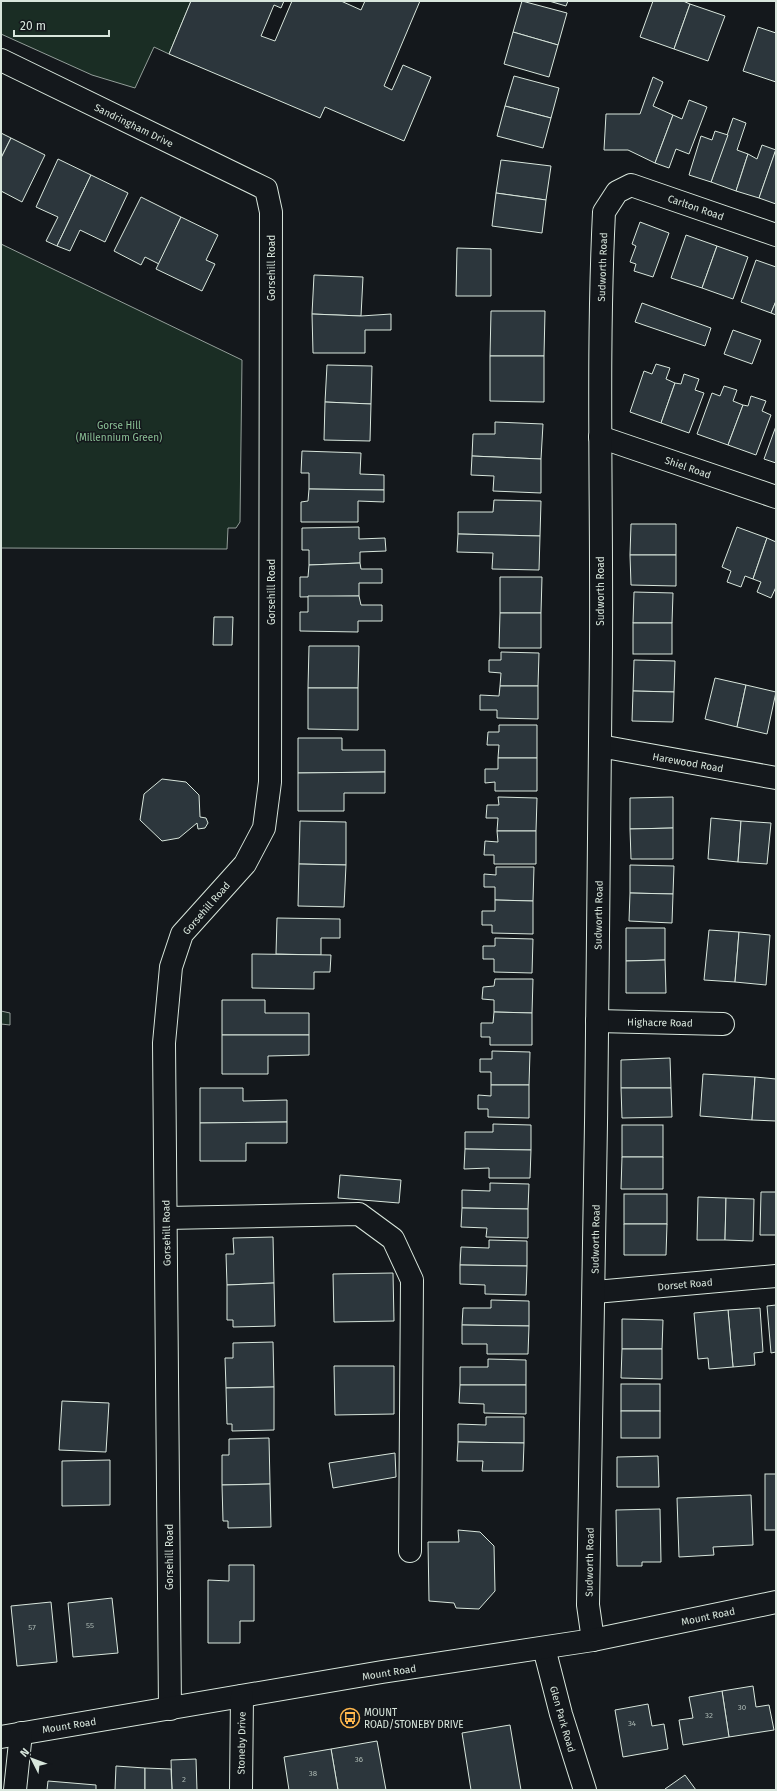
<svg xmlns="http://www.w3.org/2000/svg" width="777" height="1791" viewBox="0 0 777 1791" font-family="'Fira Sans',sans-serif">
<rect width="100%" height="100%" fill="#14181c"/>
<!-- green -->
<g fill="#1a2d24" stroke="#939e99">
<path d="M1,1H191L169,54L154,47L135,88L92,75L1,34Z"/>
<path d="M1,244L242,360L240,522L236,528H228L227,549L1,548Z"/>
<path d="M1,1011L10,1013V1025L1,1024Z"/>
</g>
<!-- building -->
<g fill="#2c363c" stroke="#d8e6dc">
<path d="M191,1H284L281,8L274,5L261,36L275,41L292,1H341L361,10L365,1H420L384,86L392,90L403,65L431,77L404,141L325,107L320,118L169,54Z"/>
<path d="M522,1L567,13L558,45L513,32Z"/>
<path d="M549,1H568L566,6Z"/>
<path d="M653,1H683L690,4L674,49L640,37Z"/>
<path d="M690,4L725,16L708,61L674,49Z"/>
<path d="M758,27L776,33V82L743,71Z"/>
<path d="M513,32L558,45L549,77L504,64Z"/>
<path d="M514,76L559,88L551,118L505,106Z"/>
<path d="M653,77L663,82L653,106L673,115L655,163L628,150H604L606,114H640Z"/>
<path d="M689,100L707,107L689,154L676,149L669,168L655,163L673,115L682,119Z"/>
<path d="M505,106L551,118L543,148L497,136Z"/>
<path d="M733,118L746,123L737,150L748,154L736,191L711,182Z"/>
<path d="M715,131L728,135L711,182L689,175L701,136L712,140Z"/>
<path d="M1,133L11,138L1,158Z"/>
<path d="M11,138L45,155L22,202L1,191V158Z"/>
<path d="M762,145L776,150L759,198L736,191L748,154L757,159Z"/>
<path d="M776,149V204L759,198Z"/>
<path d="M58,159L91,175L57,246L46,241L58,217L36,207Z"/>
<path d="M501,160L551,166L546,200L496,193Z"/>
<path d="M91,175L128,193L105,242L80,230L70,251L57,246Z"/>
<path d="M496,193L546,200L542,233L492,226Z"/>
<path d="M141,197L181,217L159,264L145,257L141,265L114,251Z"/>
<path d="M181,217L218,235L206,260L215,264L202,291L156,269Z"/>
<path d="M640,222L669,233L653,277L634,271L636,264L630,262L636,246L632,244Z"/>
<path d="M686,235L717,246L702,288L671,278Z"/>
<path d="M717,246L748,257L733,299L702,288Z"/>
<path d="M457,248L491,249V296H456Z"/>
<path d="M756,260L776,267V301L771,313L741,302Z"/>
<path d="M314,275L363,277L361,316L312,314Z"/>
<path d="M776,301V315L771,313Z"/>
<path d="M642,303L711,328L705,346L635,322Z"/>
<path d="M491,311H545L544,356H490Z"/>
<path d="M312,314L361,316L391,314V330H365V353H313Z"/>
<path d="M733,330L761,340L752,364L724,354Z"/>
<path d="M490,356H544V402L490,401Z"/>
<path d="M656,364L670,368L666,379L675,383L661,423L630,412L644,371L652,374Z"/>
<path d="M327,365L372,366L371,404L325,402Z"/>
<path d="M684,374L699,379L695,390L704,393L689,433L661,423L675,383L681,384Z"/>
<path d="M724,386L737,390L733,401L743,405L728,445L697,434L712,393L720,396Z"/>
<path d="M751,396L766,401L762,411L771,415L756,455L728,445L743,405L748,406Z"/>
<path d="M325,402L371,404L370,441L324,440Z"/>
<path d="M495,422L543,424L541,459L472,456L473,434H495Z"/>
<path d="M776,426V463L764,459Z"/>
<path d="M302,451L361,453L360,474L384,475V490L309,489V473H301Z"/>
<path d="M472,456L541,459V493L493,491L494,476L471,475Z"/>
<path d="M309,489L384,490V502L358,501V522H301V502L308,501Z"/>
<path d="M494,500L541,501L540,536L458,534V512H493Z"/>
<path d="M631,524H676V555H630Z"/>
<path d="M359,527V539L385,538L386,551L360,552V563L309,565V550H302V528Z"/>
<path d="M737,527L767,538L753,579L745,576L741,587L727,582L731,571L722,567Z"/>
<path d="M458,534L540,536L539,570L492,569L493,553L457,552Z"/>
<path d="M767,538L776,542V587L771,598L757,592L761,582L753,579Z"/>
<path d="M630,555H676V586L631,585Z"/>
<path d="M360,563L361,569H382V583H359V596L300,597V577H308L309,565Z"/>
<path d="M500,577H542L541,613H500Z"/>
<path d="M634,592L673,593L672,623H633Z"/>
<path d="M308,596H359L361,605H382V621H358V632L300,631V612H308Z"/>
<path d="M500,613H541V648H499Z"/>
<path d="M214,617H233L232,645H213Z"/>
<rect x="633" y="623" width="39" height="31"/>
<path d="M309,646H359L358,688H308Z"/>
<path d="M501,652L539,653L538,686H500L501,673L489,672V660H501Z"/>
<path d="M634,660L675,661L674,692L633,691Z"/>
<path d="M715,678L746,685L737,727L705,719Z"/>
<path d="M746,685L776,692L767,734L737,727Z"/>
<path d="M500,686H538V719L497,718V710H480V695L499,696Z"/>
<path d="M308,688H358V730L308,729Z"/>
<path d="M633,691L674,692L673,722L632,721Z"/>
<path d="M499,725H537V758H498L499,745H487L488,732H499Z"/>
<path d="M298,738H342V750H385V772L298,773Z"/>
<path d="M498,758H537V791H495V782L485,783V769H498Z"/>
<path d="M385,772V793H344V811H298V773Z"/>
<path d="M162,779L186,782L199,795L200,817L206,818L208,823L205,828L198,829L197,823L179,838L162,841L140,820L144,794Z"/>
<path d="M498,797L537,798L536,831H497L498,818H486L487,805H499Z"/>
<path d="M673,797V828L630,829V798Z"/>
<path d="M711,818L741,821L738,862L708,859Z"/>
<path d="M300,821L346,822V865L299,864Z"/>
<path d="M741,821L771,823L767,864L738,862Z"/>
<path d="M673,828V859H631L630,829Z"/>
<path d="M497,831H536V864H494V855H484L485,841L498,842Z"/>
<path d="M299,864L346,865L344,907L298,906Z"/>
<path d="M630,865L674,866L673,894L630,893Z"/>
<path d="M496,867H534L533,901L495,900V887H484V874L496,875Z"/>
<path d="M630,893L673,894L672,923L629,921Z"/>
<path d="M495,900L533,901V934L492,933V925H482V911H495Z"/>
<path d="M277,918L340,919V938H321V955L276,954Z"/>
<path d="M626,928H665V960L626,961Z"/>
<path d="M709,930L739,932L735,982L704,980Z"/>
<path d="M739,932L770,935L766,985L735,982Z"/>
<path d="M495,938L533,939L532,973L494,972V959H483V946H495Z"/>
<path d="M252,954L331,955L330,972H314V989L252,988Z"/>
<path d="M665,960L666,993H626V961Z"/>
<path d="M495,979H533L532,1013L494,1012V1000L482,999L483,987L494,986Z"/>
<path d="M222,1000H265V1013H309V1035H222Z"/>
<path d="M494,1012L532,1013V1045H490V1037H481V1023H493Z"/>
<path d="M222,1035H309V1055L268,1056V1074H222Z"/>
<path d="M492,1051L530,1052L529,1085H491V1072H480V1059H492Z"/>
<path d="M670,1058L671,1088H621V1060Z"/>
<path d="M703,1074L755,1077L752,1120L700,1116Z"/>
<path d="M755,1077L776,1079V1121L752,1120Z"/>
<path d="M491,1085H529V1118L488,1117V1109H478V1095L491,1096Z"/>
<path d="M200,1088H243V1101L287,1100V1122L200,1123Z"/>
<path d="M621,1088H671L672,1117L622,1118Z"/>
<path d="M287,1122V1143H246V1161H200V1123Z"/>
<path d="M493,1124L531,1125V1150L465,1149V1132H493Z"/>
<rect x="622" y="1125" width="41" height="32"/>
<path d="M465,1149L531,1150L530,1178H489V1168L464,1169Z"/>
<path d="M622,1157H663V1189H621Z"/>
<path d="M340,1175L401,1180L399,1203L338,1198Z"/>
<path d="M490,1183L529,1184L528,1209L462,1208V1190L490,1191Z"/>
<path d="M761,1192H776V1235H760Z"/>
<rect x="624" y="1194" width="43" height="30"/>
<path d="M698,1197L726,1198L725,1240H697Z"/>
<path d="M726,1198L754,1199L753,1241L725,1240Z"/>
<path d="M462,1208L528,1209V1238L486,1237L487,1228L461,1227Z"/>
<path d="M624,1224H667L666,1255H624Z"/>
<path d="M273,1237L274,1283L227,1285L226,1254H234L233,1238Z"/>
<path d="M489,1240L527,1241V1266L460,1265L461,1247L489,1248Z"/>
<path d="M460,1265L527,1266L526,1295L485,1294V1285L460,1284Z"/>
<path d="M393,1273L394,1321L334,1322L333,1274Z"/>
<path d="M274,1283L275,1326L233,1327V1320H227V1285Z"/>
<path d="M491,1300L529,1301V1326L462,1325L463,1308H491Z"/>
<path d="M776,1305V1352L771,1353L767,1306Z"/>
<path d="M760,1308L763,1352L754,1353L755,1365L733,1367L728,1310Z"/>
<path d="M728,1310L733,1367L709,1369L708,1358L698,1359L694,1313Z"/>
<path d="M622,1319L663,1320L662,1349H622Z"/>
<path d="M462,1325L529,1326L528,1354H487V1344H462Z"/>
<path d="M273,1342L274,1387L226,1388L225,1358H233V1343Z"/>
<path d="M622,1349H662V1379L621,1378Z"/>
<path d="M488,1359L526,1360V1385H460V1367H488Z"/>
<path d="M334,1366H394V1414L335,1415Z"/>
<rect x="621" y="1384" width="39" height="27"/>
<path d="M460,1385H526V1414L484,1413V1404L459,1403Z"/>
<path d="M274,1387V1430L232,1431V1424H227L226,1388Z"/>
<path d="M62,1401L109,1403L106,1452L59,1450Z"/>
<rect x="621" y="1411" width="39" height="27"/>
<path d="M486,1417H524V1443L458,1442V1424L486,1425Z"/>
<path d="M269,1438L270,1484L222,1485V1455H229V1439Z"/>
<path d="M458,1442L524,1443L523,1471H482L483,1461H457Z"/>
<path d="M395,1453L396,1477L333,1488L329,1463Z"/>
<path d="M658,1456L659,1487H617V1457Z"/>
<path d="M110,1460V1505L62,1506V1461Z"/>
<rect x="765" y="1474" width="11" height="56"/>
<path d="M270,1484L271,1527L228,1528V1521H223L222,1485Z"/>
<path d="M751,1495L753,1545L713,1547L714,1555L679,1557L677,1498Z"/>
<path d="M660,1509L661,1562H642V1566H617L616,1510Z"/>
<path d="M458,1530L480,1532L494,1546L495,1591L479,1609L456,1608L454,1603L429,1601L428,1542H459Z"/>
<path d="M229,1565H254V1621H240V1643H208V1580L229,1581Z"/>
<path d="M112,1598L118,1653L73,1657L68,1603Z"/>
<path d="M51,1602L57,1662L17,1666L11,1606Z"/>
<path d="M753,1686L756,1707L769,1705L774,1730L729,1737L722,1691Z"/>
<path d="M722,1691L729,1737L683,1745L679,1720L693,1718L689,1697Z"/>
<path d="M648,1704L652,1726L664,1724L668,1749L623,1757L615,1710Z"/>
<path d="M510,1725L521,1790H471L462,1733Z"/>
<path d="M377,1741L386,1790H338L331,1749Z"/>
<path d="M331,1749L338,1790H289L284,1757Z"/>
<path d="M196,1759L197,1790H172L171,1760Z"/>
<path d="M116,1766L145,1768V1790H115Z"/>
<path d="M145,1768L171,1769L172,1790H145Z"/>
<path d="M685,1775L696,1790H665V1789Z"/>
<path d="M48,1781L96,1785V1790H47Z"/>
</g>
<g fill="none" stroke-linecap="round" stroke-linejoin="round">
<defs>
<g id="minor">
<path d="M1,60L266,189L271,212L270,782L264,828L245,864L182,934L171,967L164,1043L170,1709"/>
<path d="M600,437L776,497"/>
<path d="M600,746L776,778"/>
<path d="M597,1021L723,1024"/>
<path d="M166,1218L359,1214L393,1239L412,1280L410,1551"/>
<path d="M595,1292L776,1276"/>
<path d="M593,1640L588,1605C595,1285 598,966 601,646C602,501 597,357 604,212L617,192L631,185L776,235"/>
<path d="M544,1648L561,1714L585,1790"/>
<path d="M1,1737L382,1672L593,1640L776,1602"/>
<path d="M15,1790L21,1733"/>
<path d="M241,1790L242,1696"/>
</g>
</defs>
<!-- minor casing -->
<use href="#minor" stroke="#d8e6dc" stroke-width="24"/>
<!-- minor -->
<use href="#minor" stroke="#14181c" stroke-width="22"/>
</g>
<!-- icons -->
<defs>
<symbol id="bus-ring" viewBox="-11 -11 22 22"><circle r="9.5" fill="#14181c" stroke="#ffb74d" stroke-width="1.5"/><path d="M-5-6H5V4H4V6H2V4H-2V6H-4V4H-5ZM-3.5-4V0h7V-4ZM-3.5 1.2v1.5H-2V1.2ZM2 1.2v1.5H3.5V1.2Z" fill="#ffb74d"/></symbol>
</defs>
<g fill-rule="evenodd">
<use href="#bus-ring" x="339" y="1707" width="22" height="22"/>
</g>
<g text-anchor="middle" stroke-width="3" stroke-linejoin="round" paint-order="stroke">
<!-- number labels -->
<g font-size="8" fill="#adbab4">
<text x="90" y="1628">55</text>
<text x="32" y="1630">57</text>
<text x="742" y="1710">30</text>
<text x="709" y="1718">32</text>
<text x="632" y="1726">34</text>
<text x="359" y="1762">36</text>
<text x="313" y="1776">38</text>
<text x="184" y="1782">2</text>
</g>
<!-- street labels -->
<g font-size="10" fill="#d8e6dc" stroke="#14181c">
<text transform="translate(134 125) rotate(26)" y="4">Sandringham Drive</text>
<text transform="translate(696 207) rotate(19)" y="4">Carlton Road</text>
<text transform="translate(602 267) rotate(-88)" y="4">Sudworth Road</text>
<text transform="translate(271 268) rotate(-90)" y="4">Gorsehill Road</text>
<text transform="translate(688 467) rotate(19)" y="4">Shiel Road</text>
<text transform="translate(600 591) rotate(-90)" y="4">Sudworth Road</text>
<text transform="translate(271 592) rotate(-90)" y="4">Gorsehill Road</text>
<text transform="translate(688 762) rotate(10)" y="4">Harewood Road</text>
<text transform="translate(206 908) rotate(-49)" y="4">Gorsehill Road</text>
<text transform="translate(598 915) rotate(-89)" y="4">Sudworth Road</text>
<text transform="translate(660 1022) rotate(1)" y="4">Highacre Road</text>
<text transform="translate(166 1233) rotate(-91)" y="4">Gorsehill Road</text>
<text transform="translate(595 1239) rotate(-89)" y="4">Sudworth Road</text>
<text transform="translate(685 1284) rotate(-5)" y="4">Dorset Road</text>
<text transform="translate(169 1557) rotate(-90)" y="4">Gorsehill Road</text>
<text transform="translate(589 1562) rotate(-89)" y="4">Sudworth Road</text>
<text transform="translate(708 1616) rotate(-12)" y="4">Mount Road</text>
<text transform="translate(389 1672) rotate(-9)" y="4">Mount Road</text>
<text transform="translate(563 1719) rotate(74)" y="4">Glen Park Road</text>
<text transform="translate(69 1725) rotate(-9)" y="4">Mount Road</text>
<text transform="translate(241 1743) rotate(-89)" y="4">Stoneby Drive</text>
</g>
<!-- park labels -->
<g font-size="10" fill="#8ac095" stroke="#14181c">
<text x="119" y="429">Gorse Hill<tspan x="119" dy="12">(Millennium Green)</tspan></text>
</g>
<!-- poi labels -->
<g font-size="10" fill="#d8e6dc" stroke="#14181c" text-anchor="start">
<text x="364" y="1716">MOUNT<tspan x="364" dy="12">ROAD/STONEBY DRIVE</tspan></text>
</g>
</g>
<!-- border -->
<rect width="777" height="1791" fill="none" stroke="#d8e6dc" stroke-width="4"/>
<!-- north arrow -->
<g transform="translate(32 1759) rotate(312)" stroke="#14181c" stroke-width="3" paint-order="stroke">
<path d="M0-3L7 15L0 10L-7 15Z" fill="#d8e6dc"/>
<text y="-6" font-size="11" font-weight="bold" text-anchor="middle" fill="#d8e6dc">N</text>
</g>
<!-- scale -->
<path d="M14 30v6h95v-6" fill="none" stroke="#d8e6dc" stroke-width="2"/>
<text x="20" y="30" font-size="12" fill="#d8e6dc" stroke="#14181c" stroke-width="3" paint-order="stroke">20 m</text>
</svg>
